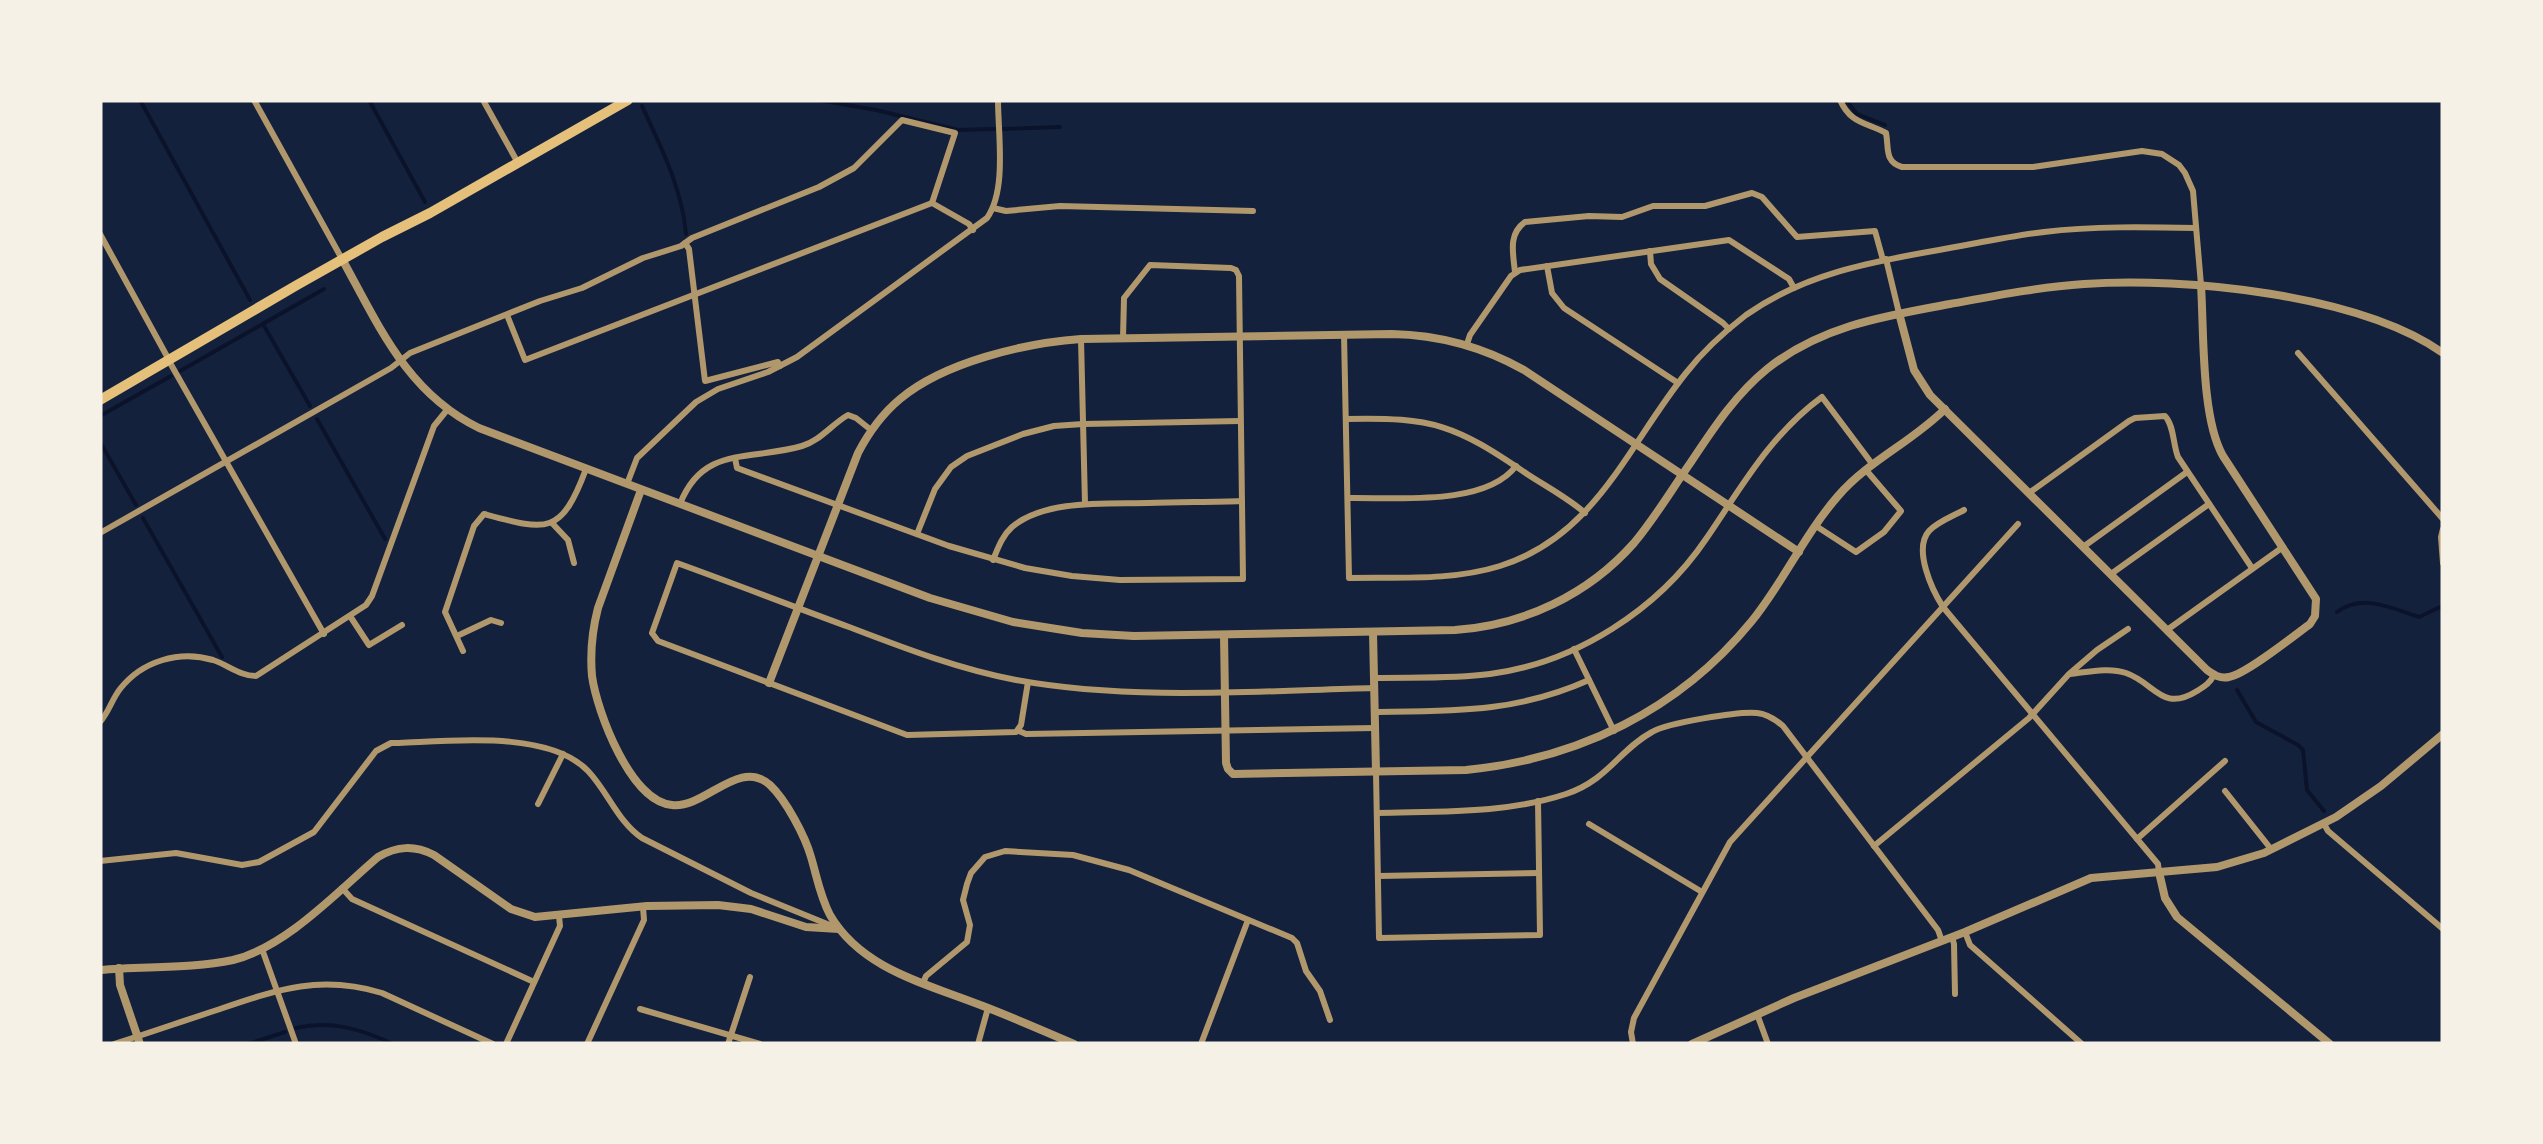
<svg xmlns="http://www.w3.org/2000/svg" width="2543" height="1144" viewBox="0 0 2543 1144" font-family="'Playfair Display',serif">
<rect width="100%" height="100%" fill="#14213d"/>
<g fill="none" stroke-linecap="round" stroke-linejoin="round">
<!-- stream -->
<g stroke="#0b132b" stroke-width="4">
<path d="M140,100L250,300"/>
<path d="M369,100L425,202"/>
<path d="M818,100L876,110L958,130L994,129"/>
<path d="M1846,100L1857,114L1885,125"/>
<path d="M642,106C661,147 682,188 686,234"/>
<path d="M1003,129L1060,127"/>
<path d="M263,324L310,406"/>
<path d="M180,371L324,289"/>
<path d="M100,416L171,376"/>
<path d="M317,419L385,539"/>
<path d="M100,442L136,505"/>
<path d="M143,518L222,657"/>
<path d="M2337,612C2363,593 2391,608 2419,617L2440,607L2443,609"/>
<path d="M2237,690L2256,722L2298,745L2303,750L2307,790L2324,811"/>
<path d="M296,1028C331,1020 361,1029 393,1044"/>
<path d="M248,1044L285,1032"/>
</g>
<!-- minor -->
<g stroke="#b1986c" stroke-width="6">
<path d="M254,100L342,259"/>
<path d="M483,100L518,163"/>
<path d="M1840,100C1851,124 1865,122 1886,133C1889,147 1884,162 1902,167H2033L2142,151L2162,154L2179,165L2185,173L2193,191L2201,285"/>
<path d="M993,208L1006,211L1060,206L1253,211"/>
<path d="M100,234L169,360"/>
<path d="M685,243L689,249L705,381L778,362L780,366"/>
<path d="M1650,251L1651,264L1660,279L1723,323L1729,329"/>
<path d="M1886,259L1899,313"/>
<path d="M1547,266L1552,293L1564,308L1678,383"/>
<path d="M1515,272C1513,253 1508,234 1525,222L1589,216L1622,217L1653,206H1705L1752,193L1762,197L1797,237L1875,231L1883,260"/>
<path d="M507,315L525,360L932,203L969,224L973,230"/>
<path d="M1344,334L1349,578C1399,577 1452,581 1500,566C1596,536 1628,445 1686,373C1703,351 1724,332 1746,315C1804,274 1870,262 1939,250C1974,244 2009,236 2044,232C2094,226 2145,227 2196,228"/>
<path d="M1081,339L1085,504"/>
<path d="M1467,344L1470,335L1511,276L1520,270L1729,240L1789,279L1794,288"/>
<path d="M2298,353L2443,519"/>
<path d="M169,361L324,634"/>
<path d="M1346,419C1434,417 1455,425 1527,474C1547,487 1568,498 1585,513"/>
<path d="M735,458L737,468L949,546L1025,568L1072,576L1120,580L1243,579L1239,276L1236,270L1231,268L1150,265L1124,298L1123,338"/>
<path d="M627,484L637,458L696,402L718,389L768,372L797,357L987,218C1007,190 998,134 998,100"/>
<path d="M2029,493L2129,421L2135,418L2165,416C2174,425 2173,445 2178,457L2252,568"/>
<path d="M1348,498C1394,497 1485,507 1516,466"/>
<path d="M680,504C703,445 751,461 802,446C820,441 832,424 848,415L856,418L871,430"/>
<path d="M1964,510C1953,516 1937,522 1929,531C1913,549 1932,590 1943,607L2158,864L2159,872"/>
<path d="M552,523L568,540L574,563"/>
<path d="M1816,526L1856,552L1884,532L1901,511L1866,470"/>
<path d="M2443,529L2441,537L2443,563"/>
<path d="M100,533L391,368L410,353L540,301L582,288L643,258L681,246L692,238L819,187L854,168L902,120L955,133L932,203"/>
<path d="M917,534L935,489L951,467L967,456L1023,434L1054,426L1083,424L1240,421"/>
<path d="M2083,547L2187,472"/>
<path d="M993,560C998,548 1002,536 1012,527C1045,499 1108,504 1148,503C1180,502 1211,502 1242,501"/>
<path d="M2111,574L2209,504"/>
<path d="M350,616L369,645L402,625"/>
<path d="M2167,630L2283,547"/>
<path d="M457,636L491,620L501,623"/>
<path d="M1574,649L1614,731"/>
<path d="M463,651L445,612L474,526L484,514C547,531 561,536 586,469"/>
<path d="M2070,674C2088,672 2109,667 2126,673C2155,683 2162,713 2197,691C2205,686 2210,683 2214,675"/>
<path d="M1374,678C1412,677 1452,679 1490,674C1575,663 1658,610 1706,539C1741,488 1770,435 1822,397L1873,465"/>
<path d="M1028,682L1021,725L1016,732L907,735L658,641L652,633L677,563C735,584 792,606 849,627C904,648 958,669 1016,680C1130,701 1258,691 1374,688"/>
<path d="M1375,712C1454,711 1515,713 1589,680"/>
<path d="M100,722C109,712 112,699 120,689C142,661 179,650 213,660C228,665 240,676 256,676L366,605L372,596L434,426L447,410"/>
<path d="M1019,731L1026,734L1375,728"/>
<path d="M1376,772L1379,938L1540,935L1538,801"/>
<path d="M2225,791L2271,849"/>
<path d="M538,804L563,754"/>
<path d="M1377,813C1440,811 1505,814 1566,794C1608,780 1619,750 1652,732C1667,723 1739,711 1757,713C1768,714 1776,720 1783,726L1938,930L1942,941"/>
<path d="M1589,824L1702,892"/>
<path d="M2324,824L2328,831L2443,929"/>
<path d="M2137,839L2225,761"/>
<path d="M1874,846L2029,718L2069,674L2097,650L2128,629"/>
<path d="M100,861L176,853L242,865L259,862L314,832L376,751L391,743H399C451,741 549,730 588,771C608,792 618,822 642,838L751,893L837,928"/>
<path d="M1378,876L1539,873"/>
<path d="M342,888L352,899L534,982"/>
<path d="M1965,932L1970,945L2082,1044"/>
<path d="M1952,937L1954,944L1955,994"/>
<path d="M262,949L296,1044"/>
<path d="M923,983L926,976L967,942L970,925L963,900L967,884L971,873L985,857L1005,851L1073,855L1129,870L1292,938L1297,943L1306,971L1320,991L1330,1020"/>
<path d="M640,1009L760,1044"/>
<path d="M1757,1014L1768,1044"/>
<path d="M114,1044C149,1033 183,1021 217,1010C276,990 319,974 382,993L493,1044"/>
<path d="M506,1044L560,926L559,916"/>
<path d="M587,1044L644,920L643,907"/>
<path d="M728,1044L750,977"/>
<path d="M978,1044L988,1008"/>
<path d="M1201,1044L1248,920"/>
<path d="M1633,1044L1631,1032L1634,1018L1730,842L2018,524"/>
</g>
<!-- tertiary -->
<g stroke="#b1986c" stroke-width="8">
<path d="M342,259C379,326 407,393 479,428L930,598L1013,622L1082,633L1134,636L1455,630C1524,625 1588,595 1634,543C1655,518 1672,489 1691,462C1713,429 1735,395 1767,369C1821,326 1884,316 1950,304C1994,296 2039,287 2084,284C2185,277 2359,294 2443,353"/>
<path d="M1899,313L1914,370L1930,395L2207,670C2214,675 2220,679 2229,677C2245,675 2295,635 2310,624L2315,616L2316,599L2223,456C2201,418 2204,331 2201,285"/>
<path d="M641,490L598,608C592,631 590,653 592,676C597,712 631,802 672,805C705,809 739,757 770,785C786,800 805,836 811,857C817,877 820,896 830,915C862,970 928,984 983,1006C1014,1018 1044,1031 1074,1044"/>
<path d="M1373,632L1376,772"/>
<path d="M1224,635L1226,763L1228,769L1233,774L1466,770C1578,759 1679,710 1751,622C1783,583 1804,535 1838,496C1868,461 1912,442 1945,409"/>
<path d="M769,683L858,453C869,432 882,414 900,399C944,362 1025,343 1081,339L1392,334C1440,335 1483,347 1524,370L1799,552"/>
<path d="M2159,872L2165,898L2177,917L2330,1044"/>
<path d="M119,968L120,985L140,1044"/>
<path d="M100,970C143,966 191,969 233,960C286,947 337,892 378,857C397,846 414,845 434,855L511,909L535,917L647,906L718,905L751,909L806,927L839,929"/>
<path d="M1692,1044L1794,998L1965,932L2091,878L2217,867L2264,853L2336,817L2381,786L2443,734"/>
</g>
<!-- primary -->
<path stroke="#e5c07b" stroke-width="10" d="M100,400L297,285L382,237L430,213L628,100"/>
</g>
<!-- border -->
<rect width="2543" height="1144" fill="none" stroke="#f6f1e7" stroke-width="205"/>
</svg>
